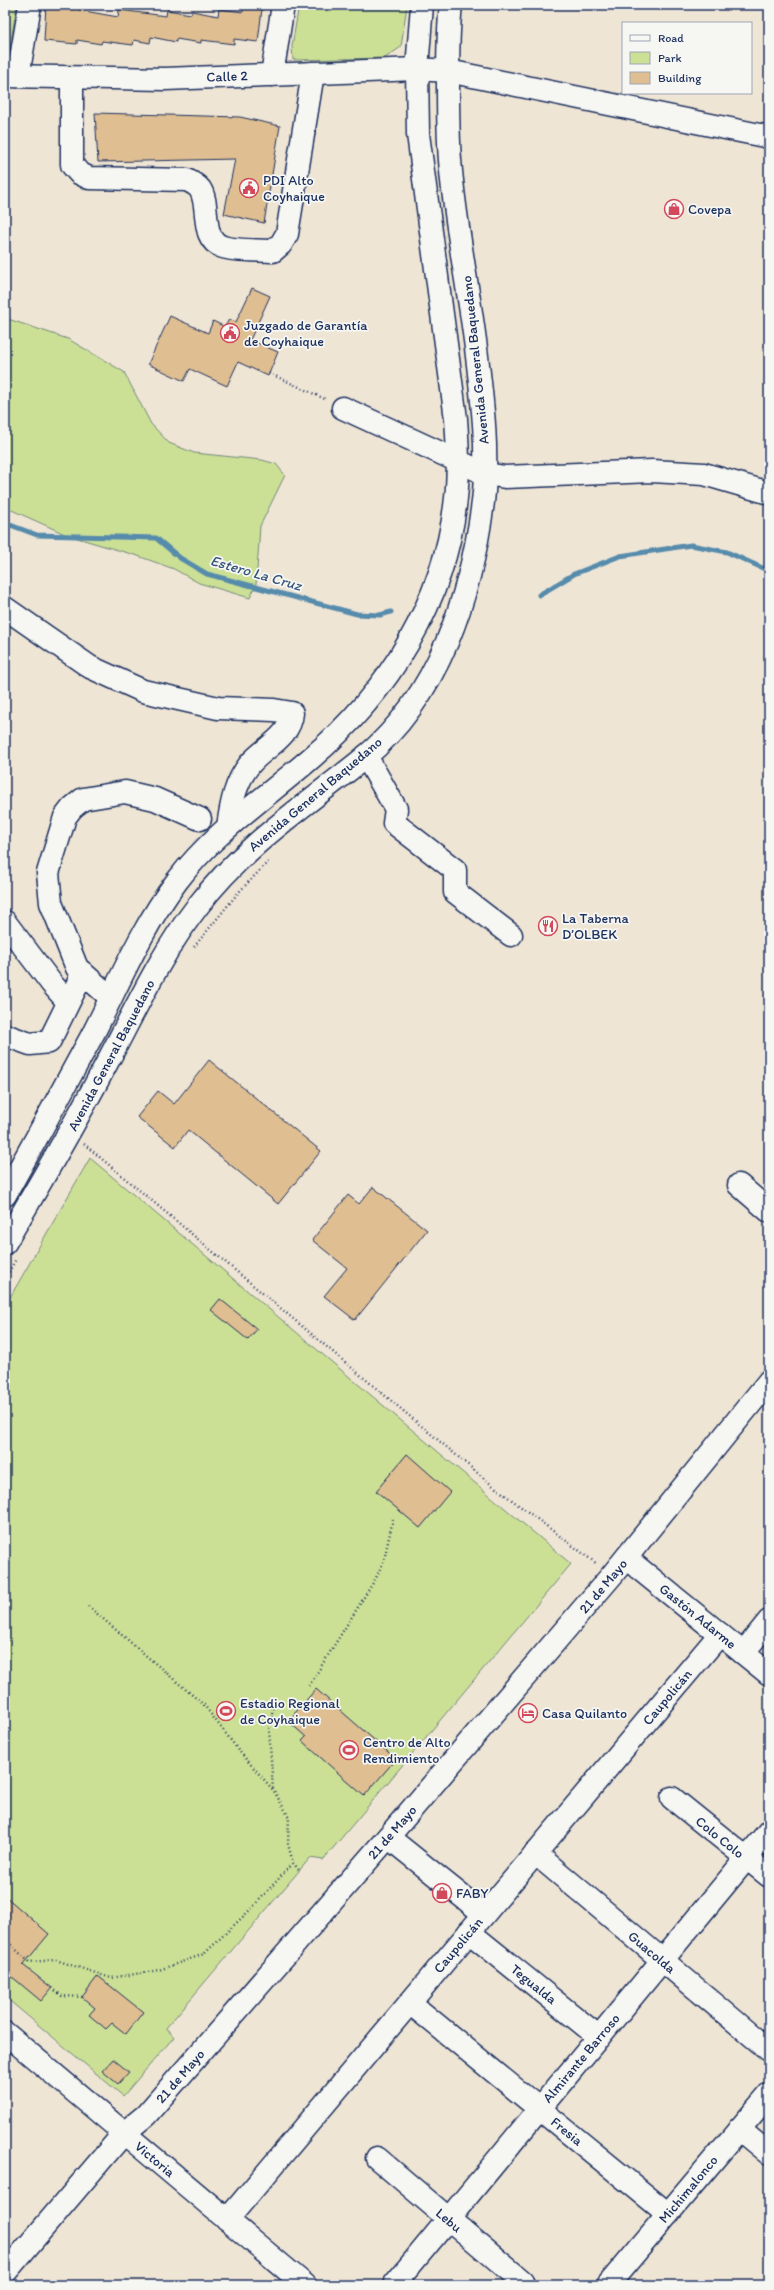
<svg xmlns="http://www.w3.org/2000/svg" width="774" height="2290" viewBox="0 0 774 2290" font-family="Itim,sans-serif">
<rect width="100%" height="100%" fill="#efe5d5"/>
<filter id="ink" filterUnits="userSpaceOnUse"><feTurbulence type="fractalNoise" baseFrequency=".025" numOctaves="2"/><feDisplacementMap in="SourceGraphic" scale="8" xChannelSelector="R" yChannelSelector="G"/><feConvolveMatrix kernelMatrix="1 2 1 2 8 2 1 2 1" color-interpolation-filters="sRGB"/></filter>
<g filter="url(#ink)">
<!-- green -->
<g fill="#cbe095" stroke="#73887a">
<path d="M5,5H17L7,63H5Z"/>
<path d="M299,5H407L401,47L385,58L293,60L292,46Z"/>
<path d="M5,318L68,339L124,372L151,424L169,443L194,453L262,460L276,464L285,475L260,526L256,585L250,598L199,583L174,569L138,556L67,535L5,507Z"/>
<path d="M90,1158L571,1564L323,1860L310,1858L166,2028L174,2037L123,2096L5,1997V1306Z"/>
</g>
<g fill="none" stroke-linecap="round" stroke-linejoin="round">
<!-- stream -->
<g stroke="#578bac" stroke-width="5">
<path d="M5,523L37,535L156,538L180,558L207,574L357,614L380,615L391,612"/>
<path d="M539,595L574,574L620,556L691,545L727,552L769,571"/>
</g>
</g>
<!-- building -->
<g fill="#dfbe91" stroke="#1b2f5e">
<path d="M46,5H79V10L118,17L119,10L166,16L167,10L191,14L192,11L218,16L219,9L243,12V7L262,9L258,42L234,39V44L201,40V43L176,39V42L151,37L150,43L134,40L133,45L102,41L101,44L77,40V44L44,41Z"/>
<path d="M95,113L240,117L280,126L264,223L224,214L235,159L98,162Z"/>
<path d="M252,288L270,296L250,340L278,352L268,376L238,362L227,386L190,369L184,381L148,364L170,316L208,333L213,321L225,327L229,319L236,322Z"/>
<path d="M209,1060L321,1151L278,1204L188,1130L175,1147L137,1117L158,1091L174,1104Z"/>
<path d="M373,1187L427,1230L355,1320L324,1296L347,1268L312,1240L348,1195L359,1204Z"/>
<path d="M220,1299L257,1329L248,1340L211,1310Z"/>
<path d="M407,1454L450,1492L420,1528L376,1491Z"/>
<path d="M316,1689L396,1759L364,1796L302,1741L306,1737L288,1721Z"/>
<path d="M5,1896L49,1934L23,1965L52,1988L41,2001L5,1971Z"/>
<path d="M98,1976L143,2012L126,2034L112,2023L106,2029L89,2015L95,2008L82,1997Z"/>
<path d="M113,2059L129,2072L118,2084L102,2071Z"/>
</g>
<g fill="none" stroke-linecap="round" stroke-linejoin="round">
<defs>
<g id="minor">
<path d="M272,75L283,5"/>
<path d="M5,76L165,79L417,69L448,71L769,137"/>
<path d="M18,76L30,5"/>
<path d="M72,78V165L79,173L89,178L187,180C191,182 197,185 200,189C211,206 199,239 223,247C235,251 259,250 273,251L281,244L287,234L313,73"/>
<path d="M343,408L486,474L505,477L652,471L704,474L769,493"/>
<path d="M5,608L90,667L143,691L218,708L274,710L292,713C290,738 264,747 250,764C235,782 231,805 228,827"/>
<path d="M366,756L396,809L394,823L455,870V892L511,935"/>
<path d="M5,922L52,984L68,1002"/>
<path d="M110,997L77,968L51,903L48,873L65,817L72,808L83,799L125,792L155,799L200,819"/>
<path d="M5,1035L30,1044L49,1042L83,973"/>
<path d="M739,1185L769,1211"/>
<path d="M626,1558L769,1674"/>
<path d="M743,1653L769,1621"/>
<path d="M672,1798L769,1876"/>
<path d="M388,1837L484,1914"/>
<path d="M535,1853L769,2050"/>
<path d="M469,1932L599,2037"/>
<path d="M410,2003L668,2214"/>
<path d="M739,2129L769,2154"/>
<path d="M377,2158L522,2281"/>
<path d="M227,2220L720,1634"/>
<path d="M5,2273L124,2133L146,2115L388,1837L612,1575L769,1381"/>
<path d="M394,2285L769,1831"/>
<path d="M608,2285L769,2094"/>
</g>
<g id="major">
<path d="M5,1195C35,1141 65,1086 94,1032C121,979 141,929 177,881C213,833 265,798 310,759C389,692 445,602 456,498C459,472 458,445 456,419L418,134L417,69L422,5"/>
<path d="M5,1243C41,1182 76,1122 109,1059C136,1008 161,954 197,907C244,845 305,806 364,758C439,696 471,595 483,502C489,451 482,398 476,348C468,285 455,223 450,160C448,134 448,108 448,82C448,57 448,30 451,5"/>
<path d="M5,2033L305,2285"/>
</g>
</defs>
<!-- minor casing -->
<use href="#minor" stroke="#1b2f5e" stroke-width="25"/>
<!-- major casing -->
<use href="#major" stroke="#1b2f5e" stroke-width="25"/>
<!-- path -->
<g stroke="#1b2f5e" stroke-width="2.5" stroke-dasharray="1 3" stroke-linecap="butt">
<path d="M269,373L327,400"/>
<path d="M194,947L238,893L268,862"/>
<path d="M84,1144L492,1485L597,1564"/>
<path d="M5,1279L16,1259"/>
<path d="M88,1606L204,1705L239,1751L274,1791L289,1817L288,1844L293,1863L299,1870"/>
<path d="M309,1686L376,1578L384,1560L393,1519"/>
<path d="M273,1708L269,1729L273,1790"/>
<path d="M5,1939L29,1962L56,1960L111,1978L159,1970L204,1954L253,1907L293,1863"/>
<path d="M52,1988L62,1996L82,1997"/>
</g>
<!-- minor -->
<use href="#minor" stroke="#f6f6f2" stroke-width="22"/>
<!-- major -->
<use href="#major" stroke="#f6f6f2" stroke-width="22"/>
</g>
</g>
<!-- icons -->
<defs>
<symbol id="civic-ring" viewBox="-11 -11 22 22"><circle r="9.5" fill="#f6f6f2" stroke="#d1495b" stroke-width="1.5"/><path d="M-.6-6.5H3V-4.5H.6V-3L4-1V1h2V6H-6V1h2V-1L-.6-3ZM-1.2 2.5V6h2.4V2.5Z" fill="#d1495b"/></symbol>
<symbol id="shop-ring" viewBox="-11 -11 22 22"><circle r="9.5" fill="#f6f6f2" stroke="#d1495b" stroke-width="1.5"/><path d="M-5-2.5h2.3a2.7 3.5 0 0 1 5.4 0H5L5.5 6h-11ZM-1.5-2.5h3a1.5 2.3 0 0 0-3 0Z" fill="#d1495b"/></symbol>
<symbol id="restaurant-ring" viewBox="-11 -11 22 22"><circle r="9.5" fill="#f6f6f2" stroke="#d1495b" stroke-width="1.5"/><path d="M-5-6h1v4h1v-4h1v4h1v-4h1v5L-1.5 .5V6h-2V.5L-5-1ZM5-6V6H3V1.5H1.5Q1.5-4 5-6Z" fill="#d1495b"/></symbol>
<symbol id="stadium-ring" viewBox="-11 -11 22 22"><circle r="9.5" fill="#f6f6f2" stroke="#d1495b" stroke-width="1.5"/><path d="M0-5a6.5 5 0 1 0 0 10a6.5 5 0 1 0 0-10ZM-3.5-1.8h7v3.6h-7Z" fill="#d1495b"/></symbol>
<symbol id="hotel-ring" viewBox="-11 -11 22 22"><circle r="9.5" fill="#f6f6f2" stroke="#d1495b" stroke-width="1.5"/><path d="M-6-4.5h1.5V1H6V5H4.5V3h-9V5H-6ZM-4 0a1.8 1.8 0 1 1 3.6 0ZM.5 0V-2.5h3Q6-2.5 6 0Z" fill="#d1495b"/></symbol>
</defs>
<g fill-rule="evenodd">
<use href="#civic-ring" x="238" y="177" width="22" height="22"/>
<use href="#shop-ring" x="663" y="198" width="22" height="22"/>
<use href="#civic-ring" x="219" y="322" width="22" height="22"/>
<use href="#restaurant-ring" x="537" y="915" width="22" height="22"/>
<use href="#stadium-ring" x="215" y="1700" width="22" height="22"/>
<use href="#hotel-ring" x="517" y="1702" width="22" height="22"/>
<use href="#stadium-ring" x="338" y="1739" width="22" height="22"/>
<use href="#shop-ring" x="431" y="1882" width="22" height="22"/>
</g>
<g text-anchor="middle" stroke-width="3.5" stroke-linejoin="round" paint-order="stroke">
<!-- street labels -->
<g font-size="14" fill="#1b2f5e" stroke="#f6f6f2">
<text transform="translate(227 76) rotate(-2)" y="5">Calle 2</text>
<text transform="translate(475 360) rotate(-96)" y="5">Avenida General Baquedano</text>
<text transform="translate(315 794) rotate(-40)" y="5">Avenida General Baquedano</text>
<text transform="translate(111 1055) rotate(-62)" y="5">Avenida General Baquedano</text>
<text transform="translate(603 1586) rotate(-50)" y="5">21 de Mayo</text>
<text transform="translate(698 1616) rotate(39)" y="5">Gastón Adarme</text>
<text transform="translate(667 1697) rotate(-50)" y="5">Caupolicán</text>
<text transform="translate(392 1832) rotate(-49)" y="5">21 de Mayo</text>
<text transform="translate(720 1837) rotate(39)" y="5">Colo Colo</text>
<text transform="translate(458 1945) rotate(-50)" y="5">Caupolicán</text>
<text transform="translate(652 1952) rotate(40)" y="5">Guacolda</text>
<text transform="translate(534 1984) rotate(39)" y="5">Tegualda</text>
<text transform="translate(581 2058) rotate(-50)" y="5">Almirante Barroso</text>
<text transform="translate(180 2076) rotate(-49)" y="5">21 de Mayo</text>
<text transform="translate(567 2131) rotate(39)" y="5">Fresia</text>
<text transform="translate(155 2159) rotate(40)" y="5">Victoria</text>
<text transform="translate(688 2189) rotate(-50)" y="5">Michimalonco</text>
<text transform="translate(449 2220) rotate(40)" y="5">Lebu</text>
</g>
<!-- poi labels -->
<g font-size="14" fill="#1b2f5e" stroke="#f6f6f2" text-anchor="start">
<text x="263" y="185">PDI Alto<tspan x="263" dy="16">Coyhaique</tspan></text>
<text x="688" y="214">Covepa</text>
<text x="244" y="330">Juzgado de Garantía<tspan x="244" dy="16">de Coyhaique</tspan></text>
<text x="562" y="923">La Taberna<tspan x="562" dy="16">D’OLBEK</tspan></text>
<text x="240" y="1708">Estadio Regional<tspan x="240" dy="16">de Coyhaique</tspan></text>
<text x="542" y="1718">Casa Quilanto</text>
<text x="363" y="1747">Centro de Alto<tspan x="363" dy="16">Rendimiento</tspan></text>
<text x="456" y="1898">FABY</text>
</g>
<!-- water labels -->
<g font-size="15" font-style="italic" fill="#34567e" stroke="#f6f6f2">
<text transform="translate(256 573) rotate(16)" y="5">Estero La Cruz</text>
</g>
</g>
<!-- margin -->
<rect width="774" height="2290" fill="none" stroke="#f6f6f2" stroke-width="20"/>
<rect x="10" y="10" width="754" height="2270" fill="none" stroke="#1b2f5e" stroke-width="1.5" filter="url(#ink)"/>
<!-- legend -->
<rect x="622" y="22" width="130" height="72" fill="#f6f6f2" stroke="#9ea6b7"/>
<rect x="630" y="35" width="20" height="6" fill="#f6f6f2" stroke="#9ea6b7"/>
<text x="658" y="42" font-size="12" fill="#1b2f5e">Road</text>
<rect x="630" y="52" width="20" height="12" fill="#cbe095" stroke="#9ea6b7"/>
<text x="658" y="62" font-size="12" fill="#1b2f5e">Park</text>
<rect x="630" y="72" width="20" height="12" fill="#dfbe91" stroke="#9ea6b7"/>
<text x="658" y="82" font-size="12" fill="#1b2f5e">Building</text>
</svg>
